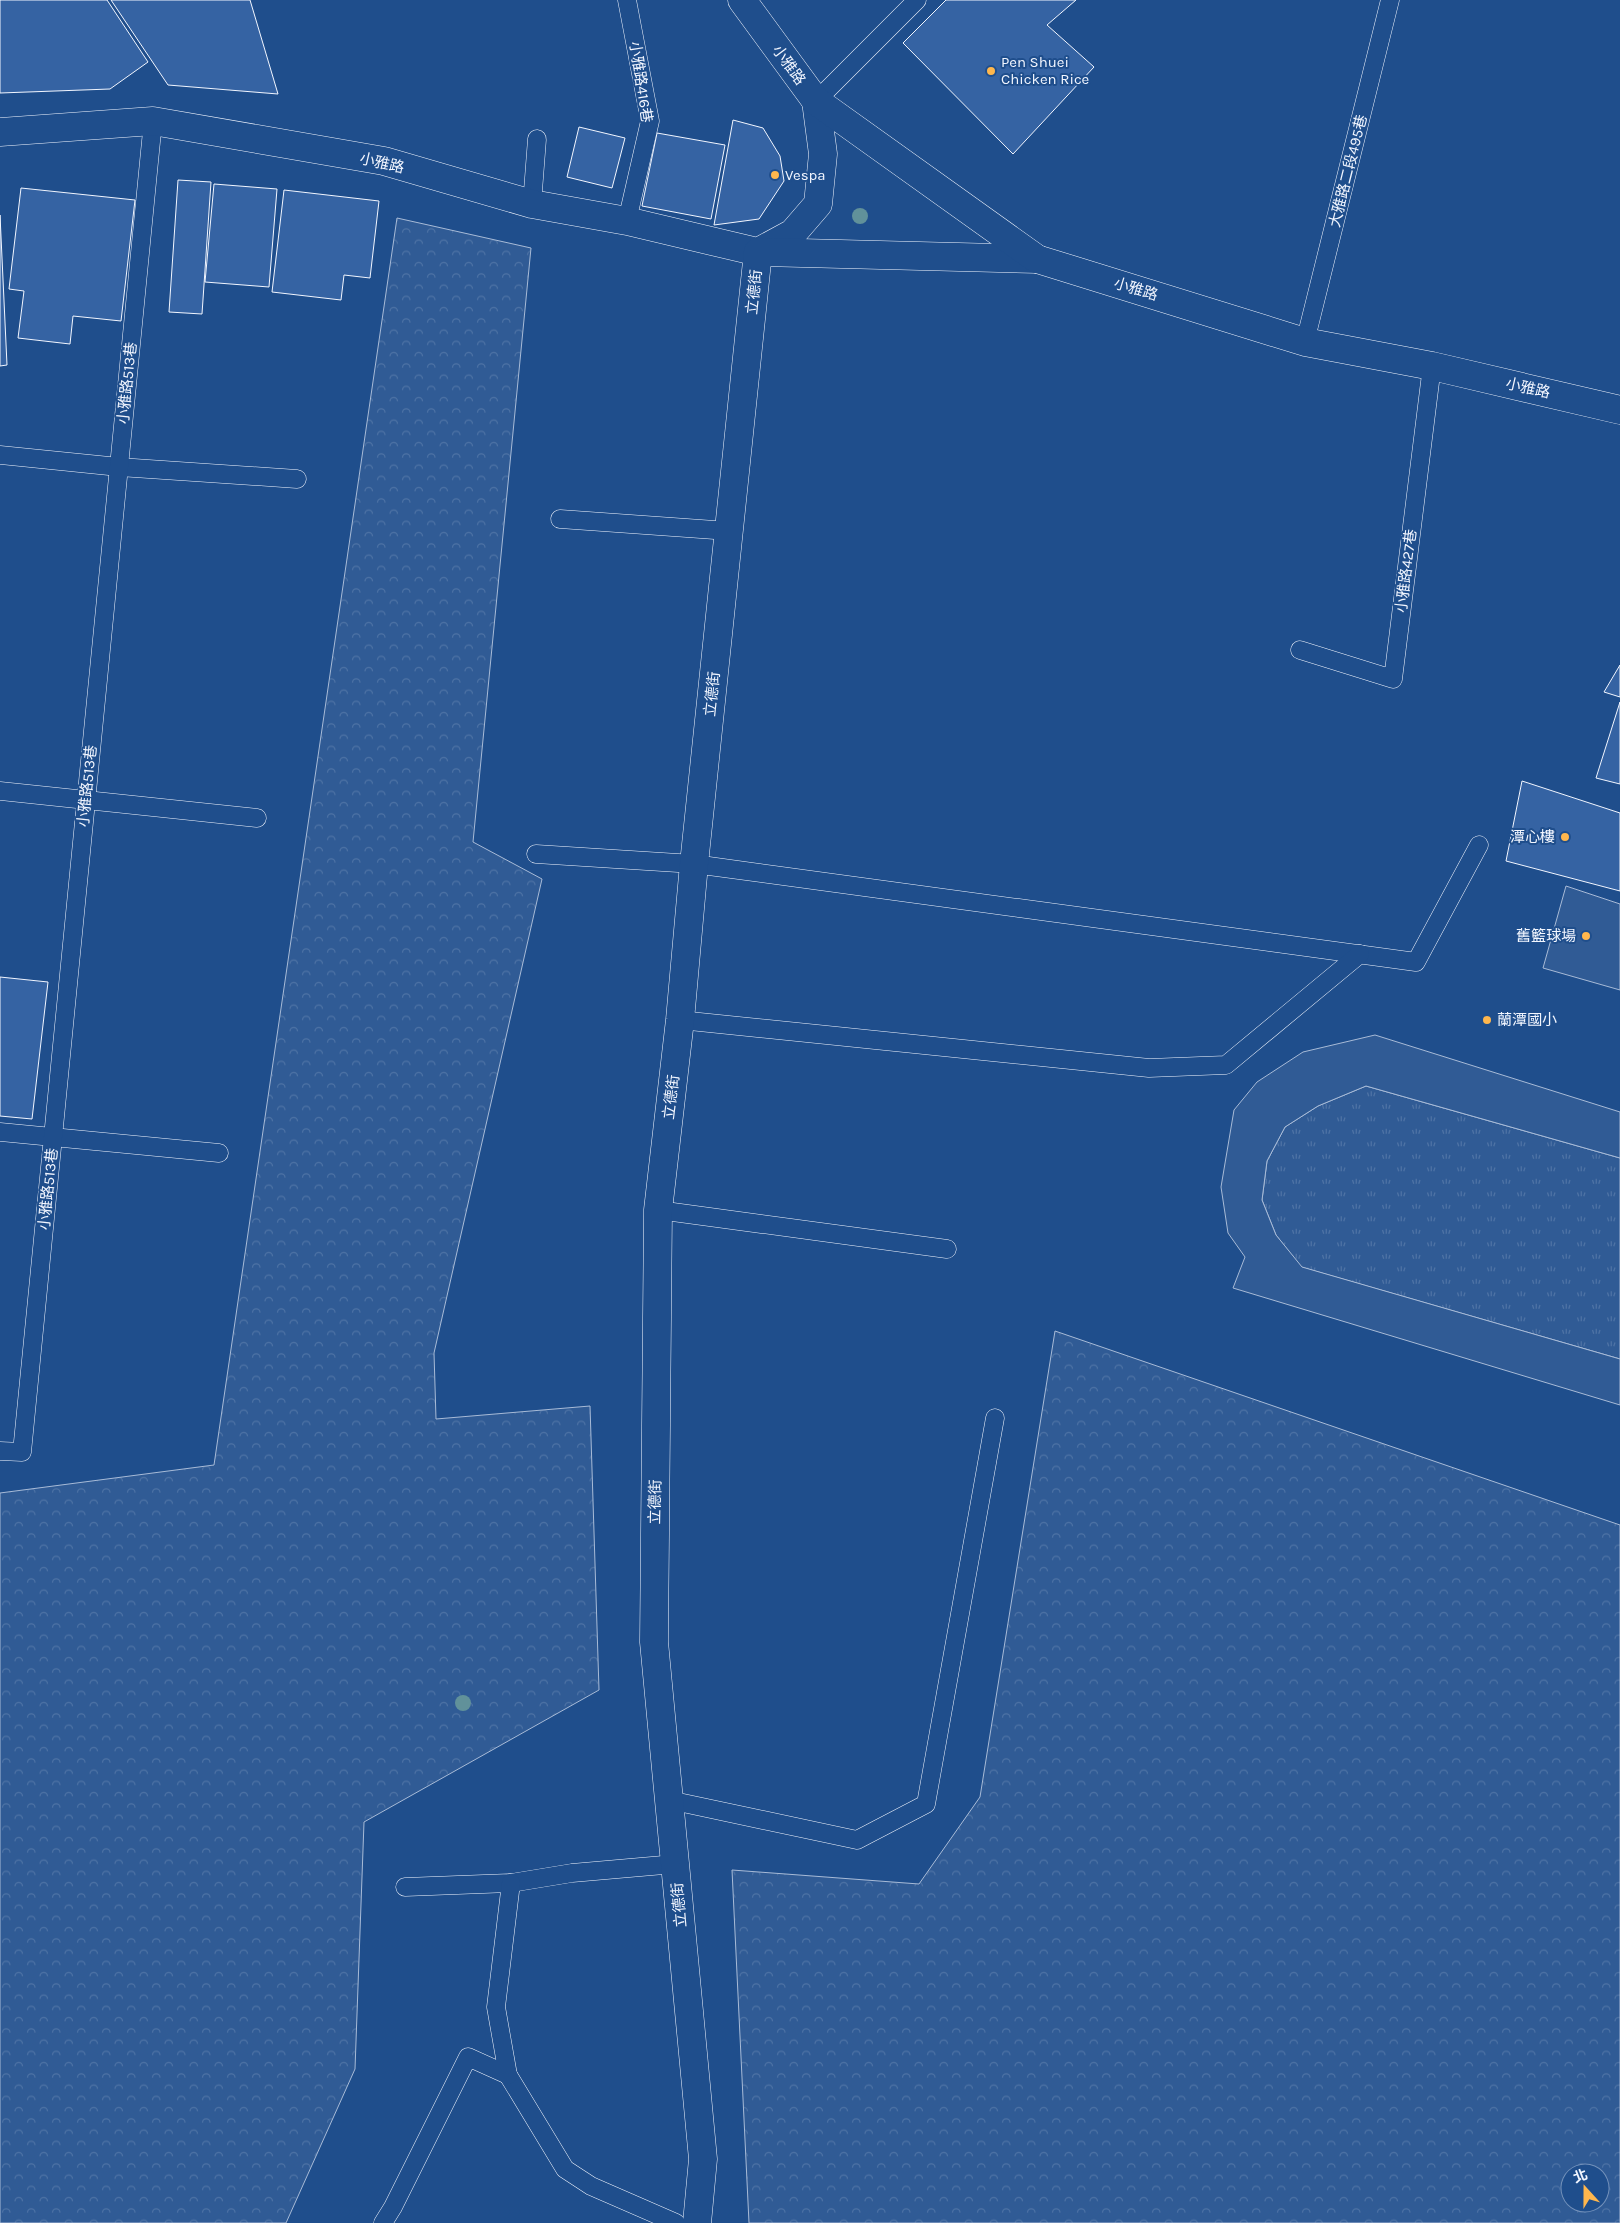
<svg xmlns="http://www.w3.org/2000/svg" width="1620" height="2223" viewBox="0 0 1620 2223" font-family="Karla,'Noto Sans TC',sans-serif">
<defs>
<pattern id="grass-tufts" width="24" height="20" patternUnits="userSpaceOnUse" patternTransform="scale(1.25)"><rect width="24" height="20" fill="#305b95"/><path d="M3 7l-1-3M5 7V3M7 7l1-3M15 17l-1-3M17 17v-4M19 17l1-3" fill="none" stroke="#4e73a5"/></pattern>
<pattern id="forest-crowns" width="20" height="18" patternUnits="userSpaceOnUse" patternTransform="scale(1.25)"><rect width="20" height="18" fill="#305b95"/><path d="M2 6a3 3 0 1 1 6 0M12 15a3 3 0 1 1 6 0" fill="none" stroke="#4e73a5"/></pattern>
</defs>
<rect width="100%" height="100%" fill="#1f4e8c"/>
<!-- grass -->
<path fill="url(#grass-tufts)" stroke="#a8bbd7" d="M1366,1086L1620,1158V1359L1301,1267L1276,1235L1262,1200L1267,1161L1285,1127L1318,1106Z"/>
<!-- forest -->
<g fill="url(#forest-crowns)" stroke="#a8bbd7" fill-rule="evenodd">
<path d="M397,218L531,248L473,842L542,879L434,1353L436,1419L590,1406L599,1690L364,1822L355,2069L286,2223H0V1493L214,1465Z"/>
<path d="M1055,1331L1620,1525V2223H749L732,1870L919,1884L980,1797ZM1570,2173H1600V2203H1570Z"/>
</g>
<!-- built -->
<g fill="#305b95" stroke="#a8bbd7">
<path d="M1566,886L1620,904V990L1543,968Z"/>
<path d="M1375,1035L1620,1112V1158L1366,1086L1318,1106L1285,1127L1267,1161L1262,1200L1276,1235L1302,1267L1620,1359V1405L1233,1288L1245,1257L1228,1233L1221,1187L1234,1110L1257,1082L1303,1052Z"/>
</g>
<!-- building -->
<g fill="#3563a3" stroke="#f2f6ff">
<path d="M0,0H107L148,62L110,89L0,93Z"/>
<path d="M111,0H250L278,94L168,85Z"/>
<path d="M946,0H1076L1047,25L1094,67L1013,154L903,43Z"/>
<path d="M733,120L763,128L780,156L784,181L759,219L714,225Z"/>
<path d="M579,127L625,138L612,188L567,177Z"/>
<path d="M657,133L725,145L711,219L642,206Z"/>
<path d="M178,180L211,182L202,314L169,312Z"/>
<path d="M214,184L277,189L269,287L205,282Z"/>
<path d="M21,188L135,200L121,321L73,316L70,344L18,338L24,291L9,289Z"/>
<path d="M284,190L379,201L370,278L344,275L341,300L272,292Z"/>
<path d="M0,215L7,365L0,366Z"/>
<path d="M1620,665V697L1604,692Z"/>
<path d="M1620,702V784L1596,778Z"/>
<path d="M1522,781L1620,813V891L1506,861Z"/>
<path d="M0,977L48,982L32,1119L0,1116Z"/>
</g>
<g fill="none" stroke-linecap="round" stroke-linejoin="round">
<defs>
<g id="lane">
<path d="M627,0L650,121L627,221"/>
<path d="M816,101L917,0"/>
<path d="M532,204L537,139"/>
<path d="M1305,342L1390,0"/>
<path d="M0,455L119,467L297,479"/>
<path d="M560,519L729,531"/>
<path d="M1300,650L1393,679L1432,366"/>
<path d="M0,791L257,818"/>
<path d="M536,854L694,864L1416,962L1479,845"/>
<path d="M680,1020L1149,1068L1226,1065L1360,954"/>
<path d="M0,1132L219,1153"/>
<path d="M658,1210L947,1249"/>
<path d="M0,1451L22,1452L153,121"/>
<path d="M669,1800L857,1840L926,1804L995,1418"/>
<path d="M405,1887L511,1883L572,1873L675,1864"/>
<path d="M508,2075L565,2169L591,2186L676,2223"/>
<path d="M383,2223L393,2207L468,2057L508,2075L496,2007L511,1883"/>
</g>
<g id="street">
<path d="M0,132L153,121L384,161L532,204L627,221L758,252L793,233L818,204L823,154L816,101"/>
<path d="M697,2223L703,2159L654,1642L658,1210L680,1020L694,864L758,252L1037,259"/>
</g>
<path id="secondary" d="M742,0L816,101L1037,259L1305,342L1432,366L1620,410"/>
</defs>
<!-- lane casing -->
<use href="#lane" stroke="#f2f6ff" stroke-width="19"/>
<!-- street casing -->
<use href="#street" stroke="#f2f6ff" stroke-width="29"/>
<!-- secondary casing -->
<use href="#secondary" stroke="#f2f6ff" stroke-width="29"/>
<!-- lane -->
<use href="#lane" stroke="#1f4e8c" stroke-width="18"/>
<!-- street -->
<use href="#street" stroke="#1f4e8c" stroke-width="28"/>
<!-- secondary -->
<use href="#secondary" stroke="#1f4e8c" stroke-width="28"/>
</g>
<!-- trees -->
<g fill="#61919a">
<circle cx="860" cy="216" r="8"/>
<circle cx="463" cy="1703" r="8"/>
</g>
<!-- markers -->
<g fill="#ffb74d" stroke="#1f4e8c" stroke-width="2">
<circle cx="991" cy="71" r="5"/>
<circle cx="775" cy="175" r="5"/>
<circle cx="1565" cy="837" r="5"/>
<circle cx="1586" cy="936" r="5"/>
<circle cx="1487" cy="1020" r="5"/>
</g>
<g text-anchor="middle" stroke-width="4" stroke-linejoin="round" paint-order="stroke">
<!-- poi labels -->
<g font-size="15" fill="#f2f6ff" stroke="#1f4e8c" text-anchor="start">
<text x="1001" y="67">Pen Shuei<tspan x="1001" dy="17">Chicken Rice</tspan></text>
<text x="785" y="180">Vespa</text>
<text x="1555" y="842" text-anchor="end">潭心樓</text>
<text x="1576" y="941" text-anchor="end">舊籃球場</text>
<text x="1497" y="1025">蘭潭國小</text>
</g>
<!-- street labels -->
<g font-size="15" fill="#f2f6ff" stroke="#1f4e8c">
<text transform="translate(789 65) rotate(54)" y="5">小雅路</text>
<text transform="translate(641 82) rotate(81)" y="5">小雅路416巷</text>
<text transform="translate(382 163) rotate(13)" y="5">小雅路</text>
<text transform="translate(1348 171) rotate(-76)" y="5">大雅路二段495巷</text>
<text transform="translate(1136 289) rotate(17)" y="5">小雅路</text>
<text transform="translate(754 292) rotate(-84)" y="5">立德街</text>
<text transform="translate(127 383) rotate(-84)" y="5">小雅路513巷</text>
<text transform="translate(1528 388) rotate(13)" y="5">小雅路</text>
<text transform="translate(1406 571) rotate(-83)" y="5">小雅路427巷</text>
<text transform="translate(712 694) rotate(-84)" y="5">立德街</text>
<text transform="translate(87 786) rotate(-84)" y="5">小雅路513巷</text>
<text transform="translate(671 1097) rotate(-83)" y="5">立德街</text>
<text transform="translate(48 1189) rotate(-84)" y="5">小雅路513巷</text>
<text transform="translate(655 1502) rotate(-89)" y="5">立德街</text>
<text transform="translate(679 1905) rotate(-95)" y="5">立德街</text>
</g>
</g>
<!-- north arrow -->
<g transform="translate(1585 2188) rotate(339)"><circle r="24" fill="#1f4e8c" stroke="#7391ba"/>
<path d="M0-4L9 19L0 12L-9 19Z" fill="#ffb74d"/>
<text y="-8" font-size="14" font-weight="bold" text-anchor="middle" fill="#f2f6ff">北</text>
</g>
</svg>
